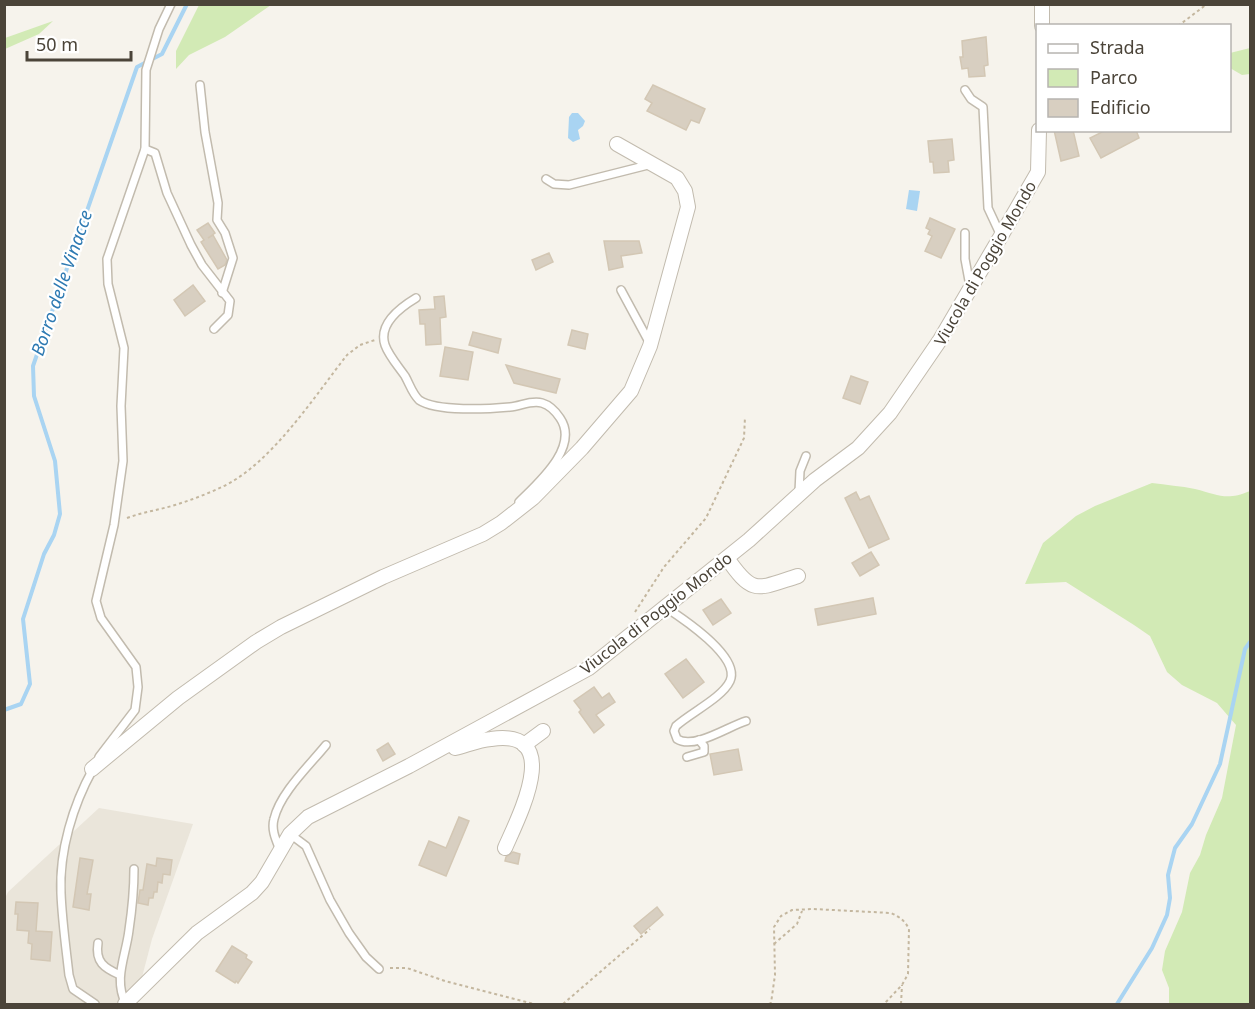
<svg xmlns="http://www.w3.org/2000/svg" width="1255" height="1009" viewBox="0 0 1255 1009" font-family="'Noto Sans',sans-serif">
<rect width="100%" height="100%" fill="#f6f3ec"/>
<!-- residential -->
<path fill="#eae5da" d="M99,808L193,824L152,939L135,1004H5L4,900L8,892Z"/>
<!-- green -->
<g fill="#d2eab5">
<path d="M199,5V4L271,5L225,37L189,55L176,69V51Z"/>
<path d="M53,21L39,34L5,49V38Z"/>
<path d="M1250,48V74L1242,75L1230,68V53Z"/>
<path d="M1152,483C1166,485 1181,486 1195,489C1219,495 1226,501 1250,491V1004H1169V988L1162,970L1165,951L1182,912L1190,873L1200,855L1206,835L1222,798L1236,725L1217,703L1182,685L1167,672L1150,636L1134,625L1066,582L1025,584L1043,543L1076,516L1095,506Z"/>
</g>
<!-- water -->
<g fill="#a9d4f2">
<path d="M572,113H578L585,121L583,126L578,130L580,139L573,142L568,138L569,117Z"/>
<path d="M909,190L920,191L917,211L906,209Z"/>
</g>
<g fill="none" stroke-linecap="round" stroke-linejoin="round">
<!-- stream -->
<g stroke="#a9d4f2" stroke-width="4">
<path d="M4,710L21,704L30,684L23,619L44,554L54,535L60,514L55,461L34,396L33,366L137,67L162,54L187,4"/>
<path d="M1117,1004L1152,948L1167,915L1170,898L1168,875L1175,848L1192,824L1220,764L1245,649L1250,642"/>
</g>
</g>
<!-- building -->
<g fill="#d8cfc1" stroke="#d3c7b4" stroke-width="1.5">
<path d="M986,37L988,65L984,66L985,76L969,77L968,68L962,69L960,57H963L962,41Z"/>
<path d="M653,85L705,109L699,123L691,120L686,130L647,111L652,103L645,99Z"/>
<path d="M1054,130H1073L1079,156L1061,161Z"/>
<path d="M1106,130H1136L1139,138L1101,158L1090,138Z"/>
<path d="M952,139L954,160L948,161L949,172L934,173L933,162H930L928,141Z"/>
<path d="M930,218L955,229L941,258L925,251L932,236L928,234L930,230L926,228Z"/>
<path d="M208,223L215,233L208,238L213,235L227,260L225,265L218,269L201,242L204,240L197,230Z"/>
<path d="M604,241H639L642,253L621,256L623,267L609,270Z"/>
<path d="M549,253L553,262L536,270L532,260Z"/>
<path d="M193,285L205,301L185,316L174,300Z"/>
<path d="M444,296L446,317L440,318L441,344L426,345L425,324H420L419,310L435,309L434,297Z"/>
<path d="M572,330L588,334L585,349L568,345Z"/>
<path d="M473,332L501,339L498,353L469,345Z"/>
<path d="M445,347L473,352L468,380L440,376Z"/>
<path d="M506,365L560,379L556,393L514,383Z"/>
<path d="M851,376L868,382L860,404L843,398Z"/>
<path d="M856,492L860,500L869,496L889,539L869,548L845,498Z"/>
<path d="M871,552L879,565L860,576L852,563Z"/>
<path d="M873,598L876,614L818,625L815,609Z"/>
<path d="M721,599L731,613L713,625L703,610Z"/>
<path d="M686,659L704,682L683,698L665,674Z"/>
<path d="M594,687L602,698L609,693L615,702L596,715L604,725L594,733L579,712L581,710L574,701Z"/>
<path d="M388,743L395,754L383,761L377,750Z"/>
<path d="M738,749L742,770L714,775L710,754Z"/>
<path d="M459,817L469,821L446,876L419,865L429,841L446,848Z"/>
<path d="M513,852L520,854L518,864L505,861L506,857Z"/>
<path d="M80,858L93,860L87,894H91L89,910L73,907Z"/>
<path d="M157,858L172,860L170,875L163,874L162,883L158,882L157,892H154L153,898H149L148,905L138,903L140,890H143L147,864L156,866Z"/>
<path d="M16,902L38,903L36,931L52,932L50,961L31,959L32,944L28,943L29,931L17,930L18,914H15Z"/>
<path d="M657,907L663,915L641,934L634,926Z"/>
<path d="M232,946L247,955L246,958L252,962L238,983L236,981L235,983L216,971Z"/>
</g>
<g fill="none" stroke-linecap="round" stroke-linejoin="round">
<defs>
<g id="lane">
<path d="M200,85L205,132L218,203L217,220L225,233L233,258L222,293"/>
<path d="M965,90L971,99L983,107L988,208L1001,236"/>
<path d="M145,149L155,153L167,193L191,245L202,265L230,301L228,315L214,329"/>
<path d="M546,179L554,184L569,185L652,164"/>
<path d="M965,233V259L970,286"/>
<path d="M621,290L648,340"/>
<path d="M416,298C401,307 378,324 385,345C389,356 398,366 405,376C410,385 412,393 419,400C437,412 488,409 510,407C521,406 531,400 542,403C549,405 556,412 560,418C580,447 538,483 519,502"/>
<path d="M799,492L800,471L806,456"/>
<path d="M665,607C682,618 741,657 730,681C722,698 690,713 676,726L674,731L677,739C694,750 729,726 746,721"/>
<path d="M99,757L135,710L138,687L136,667L101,618L96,601L114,525L123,461L121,406L124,348L108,284L107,259L145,149L146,70L159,29L171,4"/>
<path d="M687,757L704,752V746L699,740"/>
<path d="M93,769C73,805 59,851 61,893C62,920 66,948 69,975L73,989L95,1004"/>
<path d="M290,834L306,846L330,900L349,933L366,957L379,969"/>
<path d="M280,850C276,840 271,830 274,819C280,793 309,766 326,745"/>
<path d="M98,943C95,962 104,968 120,975"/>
<path d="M126,1004C113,979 126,956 129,930C132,910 134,889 134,869"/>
</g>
<g id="street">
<path d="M1042,26V4"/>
<path d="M727,558C753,596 757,589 798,576"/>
<path d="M524,745L543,731"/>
<path d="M455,748C467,745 479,740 491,739C565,728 519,816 505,848"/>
<path d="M92,769L178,698L256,642L281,627L383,577L483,534L501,523L533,498L582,448L631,391L650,346L688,207L685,191L677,178L617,144"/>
<path d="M125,1004L197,933L252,893L262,882L290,834L308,817L409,766L589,668L749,540L815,480L858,448L890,413L940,340L1001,236L1038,172L1039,130"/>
</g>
</defs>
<!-- lane casing -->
<use href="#lane" stroke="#c2bbae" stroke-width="10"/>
<!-- street casing -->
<use href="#street" stroke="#c2bbae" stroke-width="16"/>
<!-- path -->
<g stroke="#c4b79f" stroke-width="2" stroke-dasharray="3 3" stroke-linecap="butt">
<path d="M1178,26L1207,4"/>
<path d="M127,518C143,512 159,510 175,505C191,500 207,494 222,487C271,464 314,397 347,355L360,345L375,340"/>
<path d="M635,612L664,567L706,518L744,438L745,417"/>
<path d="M774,944L797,924L802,911"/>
<path d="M390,968H407L445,981L534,1004"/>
<path d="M563,1004L650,929"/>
<path d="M769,1004L771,1003L775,975L774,927L781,916L792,910L813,909L891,913C900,917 905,921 909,929L908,974L902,985L884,1004"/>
<path d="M901,1004L902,985"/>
</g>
<!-- lane -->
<use href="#lane" stroke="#fff" stroke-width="7"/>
<!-- street -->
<use href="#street" stroke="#fff" stroke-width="14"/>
</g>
<g text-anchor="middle" stroke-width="4.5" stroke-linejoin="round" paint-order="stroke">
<!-- street labels -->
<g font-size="16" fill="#4b4439" stroke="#fff">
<text transform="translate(985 263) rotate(-60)" y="6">Viucola di Poggio Mondo</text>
<text transform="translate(656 613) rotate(-38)" y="6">Viucola di Poggio Mondo</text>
</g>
<!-- water labels -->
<g font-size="18" font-style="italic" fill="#2e7ab2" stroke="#fff">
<text transform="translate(62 283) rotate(-71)" y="6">Borro delle Vinacce</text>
</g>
</g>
<!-- border -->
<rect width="1255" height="1009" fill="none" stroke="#4b4439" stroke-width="12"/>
<!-- legend -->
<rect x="1036" y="24" width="195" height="108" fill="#ffffff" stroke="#b7b4b0" stroke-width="1.5"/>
<rect x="1048" y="44" width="30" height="9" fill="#ffffff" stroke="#b7b4b0" stroke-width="1.5"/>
<text x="1090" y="54" font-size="18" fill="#4b4439">Strada</text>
<rect x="1048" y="69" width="30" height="18" fill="#d2eab5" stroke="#b7b4b0" stroke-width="1.5"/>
<text x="1090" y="84" font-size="18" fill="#4b4439">Parco</text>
<rect x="1048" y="99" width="30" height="18" fill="#d8cfc1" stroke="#b7b4b0" stroke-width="1.5"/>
<text x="1090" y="114" font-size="18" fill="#4b4439">Edificio</text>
<!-- scale -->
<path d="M27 51v9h104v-9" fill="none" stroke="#4b4439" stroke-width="3"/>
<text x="36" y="51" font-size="18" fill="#4b4439" stroke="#ffffff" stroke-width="4.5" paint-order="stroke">50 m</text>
</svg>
